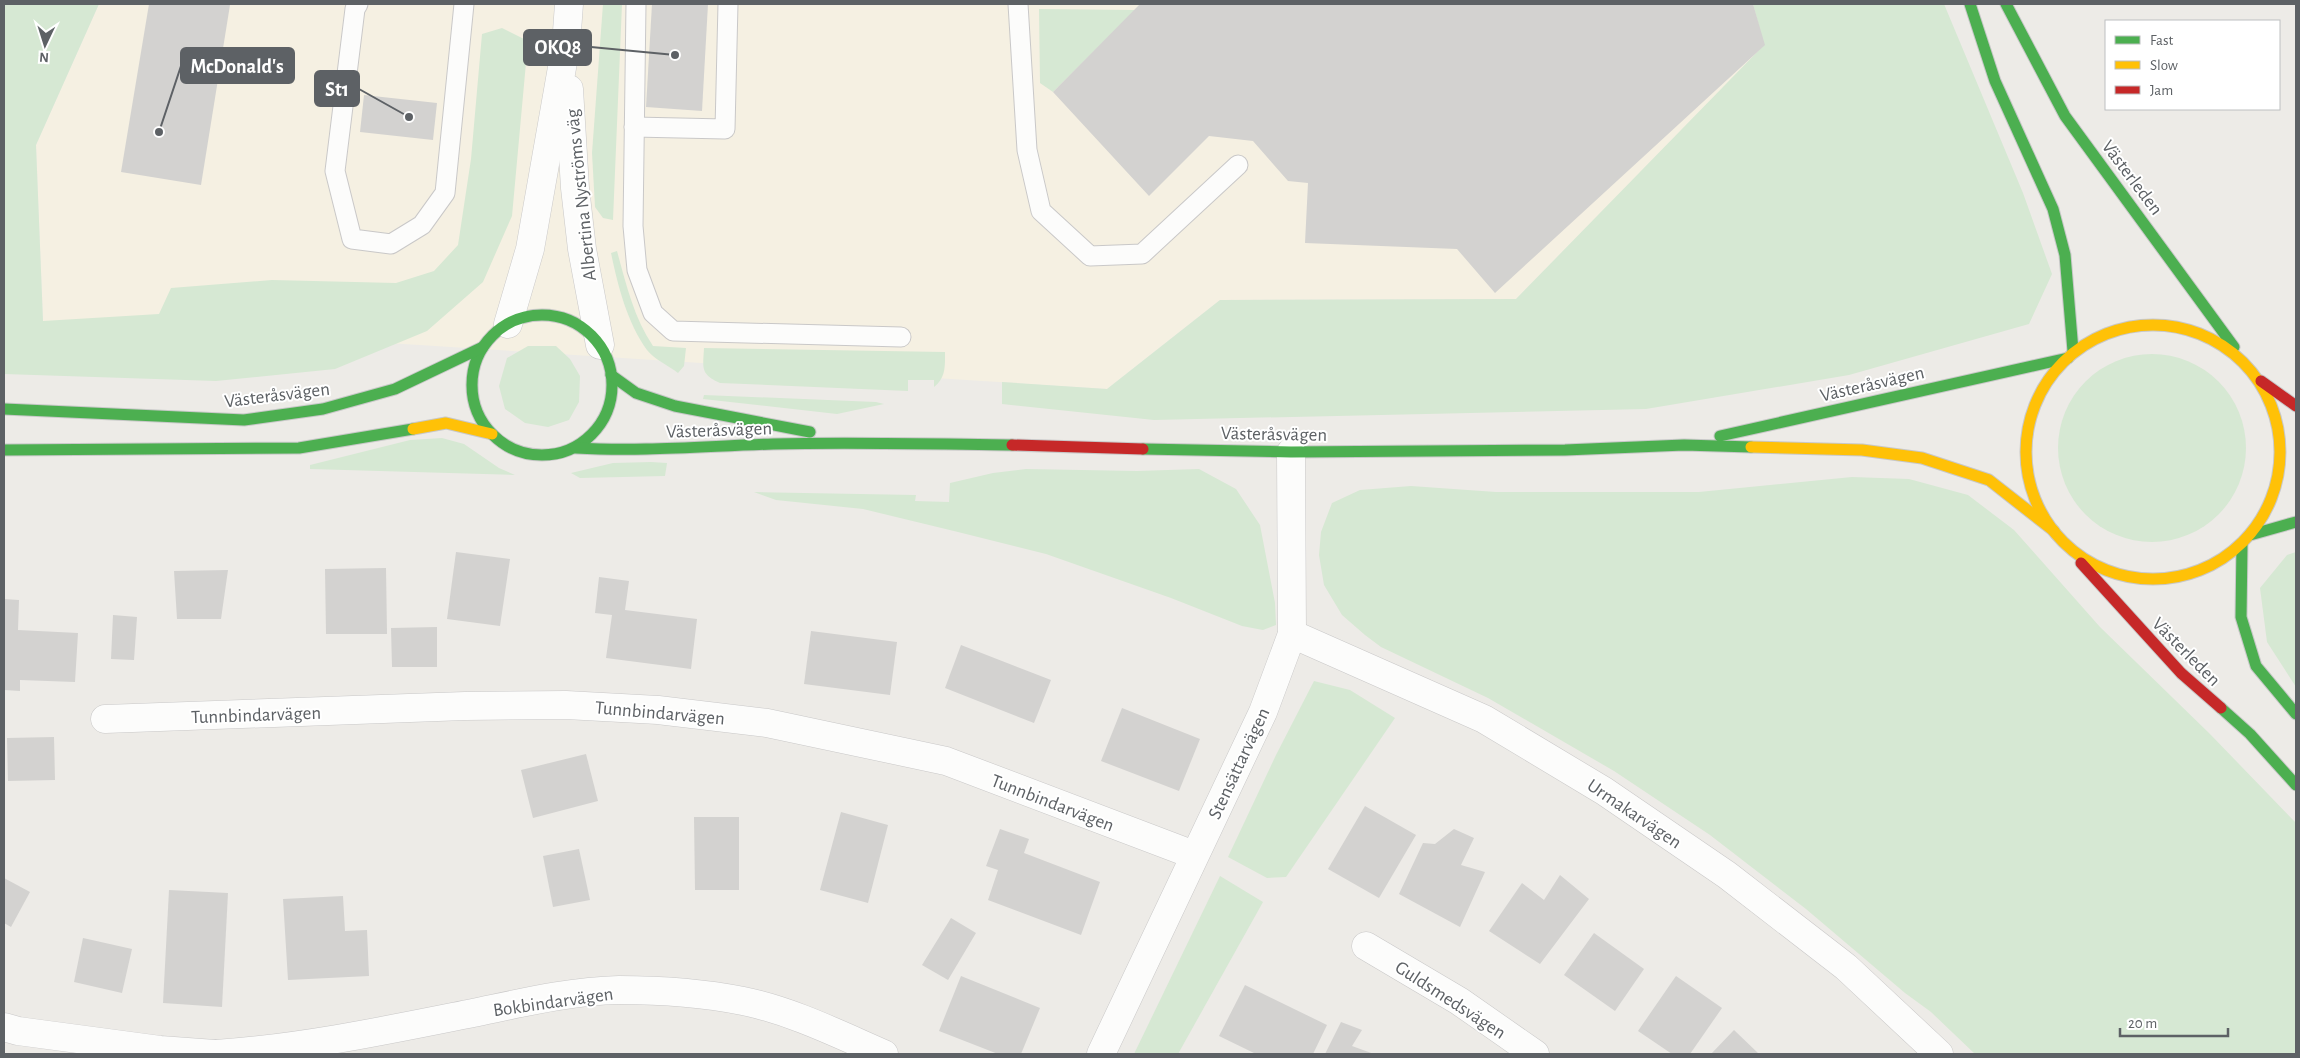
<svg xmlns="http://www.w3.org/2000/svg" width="2300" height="1058" viewBox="0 0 2300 1058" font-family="'Alegreya Sans',sans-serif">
<rect width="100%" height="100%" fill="#edebe7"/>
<!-- commercial -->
<path fill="#f5f0e2" d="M99,4H1753L1765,45L1516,299L1220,300L1107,389L43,321L36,145Z"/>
<!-- green -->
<g fill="#d6e8d3">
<path d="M4,4H99L36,145L43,321L159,314L171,288L272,280L396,283L434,271L458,245L471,159L482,34L502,28L528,41L512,216L483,282L427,331L335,369L216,381L4,374Z"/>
<path d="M603,4H622L613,220L603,218L595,207L592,153Z"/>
<path d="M1753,4H1944L2023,193L2052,274L2029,324L1849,375L1646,409L1154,420L1002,404V382L1107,389L1220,300L1516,299L1764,45Z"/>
<path d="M1039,9L1135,10L1053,92L1040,83Z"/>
<path d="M617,251C626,284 634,318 653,346L686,348L684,366L678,373C669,366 654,359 647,350C627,322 618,286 611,253Z"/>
<path d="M528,346H556L570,359L580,376L579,402L569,420L548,427L525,423L505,409L499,386L507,358Z"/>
<path d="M704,348L945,352C945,366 946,378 934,387V380H908V391L720,383C700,374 703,368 704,348Z"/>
<circle cx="2152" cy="448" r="94"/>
<path d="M704,395L876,402L884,404L837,414L703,399Z"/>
<path d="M442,438L464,444L499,468L515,475L310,469V465L410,440Z"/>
<path d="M651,462L667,463L665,476L580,478L571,473L613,463Z"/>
<path d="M1026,469L1137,471L1199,469L1236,489L1260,525L1275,603L1276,625L1263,630L1242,626L1171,598L1046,554L958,532L863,509L776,500L754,492L916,495L915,501L949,502L950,483L993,473Z"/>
<path d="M1852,477L1909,479L1968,495L2014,530L2100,627L2210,734L2296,823V1054H1975L1931,1012L1905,993L1806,909L1710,835L1614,771L1488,698L1381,647L1365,635L1342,615L1324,585L1319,555L1321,532L1332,503L1360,490L1411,486L1496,492H1699Z"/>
<path d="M2296,552V687L2267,642L2260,588L2287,555Z"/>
<path d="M1314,681L1350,690L1395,718L1286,877L1267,878L1228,857L1276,755Z"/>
<path d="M1220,876L1263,902L1178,1054H1134Z"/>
</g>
<!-- building -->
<g fill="#d3d2d0">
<path d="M149,4L230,5L201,185L121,172Z"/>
<path d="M652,4H708L702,111L646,107Z"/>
<path d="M1140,4H1753L1765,45L1495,293L1457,249L1305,243L1308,183L1288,181L1253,141L1209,136L1149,196L1053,92Z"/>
<path d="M364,95L437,103L433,140L360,132Z"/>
<path d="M456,552L510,559L500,626L447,619Z"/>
<path d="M386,568L387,634H326L325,569Z"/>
<path d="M228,570L221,619H177L174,571Z"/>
<path d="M599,577L629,581L625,610L697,619L691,669L606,658L612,615L595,613Z"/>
<path d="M4,599L19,600L18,630L78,633L75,682L20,680V691L4,690Z"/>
<path d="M113,615L137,617L134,660L111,659Z"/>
<path d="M437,627V667H392L391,628Z"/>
<path d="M811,631L897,642L890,695L804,684Z"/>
<path d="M961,645L1051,680L1034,723L945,688Z"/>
<path d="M1122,708L1200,739L1179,791L1101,761Z"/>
<path d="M54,737L55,780L8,781L7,738Z"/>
<path d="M586,754L598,801L533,818L521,770Z"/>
<path d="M1365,806L1416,835L1379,898L1328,869Z"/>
<path d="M841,812L888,825L868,903L820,890Z"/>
<path d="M694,817H739V890H695Z"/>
<path d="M1000,829L1029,839L1024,853L1100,882L1081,935L988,900L998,870L986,866Z"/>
<path d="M1454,829L1474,838L1461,865L1485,872L1460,927L1399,894L1423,843L1435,844Z"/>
<path d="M579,849L590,900L553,907L543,856Z"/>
<path d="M1560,875L1589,899L1540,964L1489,931L1522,883L1544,900Z"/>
<path d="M4,878L30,892L11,927L4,923Z"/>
<path d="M169,890L228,893L222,1007L163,1003Z"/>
<path d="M343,896L345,931L367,930L369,976L288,980L283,899Z"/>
<path d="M951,918L976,933L948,980L922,965Z"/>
<path d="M1594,933L1644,969L1615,1011L1564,975Z"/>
<path d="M83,938L132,949L122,993L74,982Z"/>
<path d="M961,976L1040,1008L1021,1054H998L939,1031Z"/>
<path d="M1676,976L1722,1008L1690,1054H1672L1638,1031Z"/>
<path d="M1245,985L1327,1025L1313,1054H1256L1219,1036Z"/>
<path d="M1341,1022L1362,1030L1352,1046L1374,1054H1325Z"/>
<path d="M1734,1030L1759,1054H1711Z"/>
</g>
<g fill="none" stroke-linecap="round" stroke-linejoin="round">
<defs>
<g id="lane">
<path d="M358,4L355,9L335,171L352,239L391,244L422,225L445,193L464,4"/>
<path d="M636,4L633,226L637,270L653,313L673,331L901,337"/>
<path d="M1018,4L1027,150L1041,211L1090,256L1142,254L1238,165"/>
<path d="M634,127L725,129L728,4"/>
</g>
<g id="street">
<path d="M569,89L575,188L582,249L600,345"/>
<path d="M508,324L530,249L566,45L569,4"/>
<path d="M1292,634L1484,719L1604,791L1727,875L1846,967L1939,1054"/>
<path d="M105,719L465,706L566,705L658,710L767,723L946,761L1194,855"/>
<path d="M1366,946L1459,1001L1535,1054"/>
<path d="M4,1027L18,1031L160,1050L215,1054"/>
<path d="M216,1054C303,1048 388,1030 473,1013C521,1003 570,991 619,990C659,990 703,993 743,1001C792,1011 838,1034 884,1054"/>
<path d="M1101,1054L1263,712L1292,634L1291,452"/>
</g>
<g id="fast">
<path d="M1970,4L1995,81L2053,209L2065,255L2073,351"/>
<path d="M2006,4L2065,116L2234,347"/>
<circle cx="542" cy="385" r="70"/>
<path d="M611,375L636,393L675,406L810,432"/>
<path d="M4,409L244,420L323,409L395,389L483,347"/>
<path d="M1720,436L2068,358"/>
<path d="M576,448C642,452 707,446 773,444C853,442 932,444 1012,445"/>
<path d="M1143,449L1291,452L1565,450L1684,445L1751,447"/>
<path d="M4,450L299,448L413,429"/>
<path d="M2250,535L2296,522"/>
<path d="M2242,544L2241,617L2256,666L2296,714"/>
<path d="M2221,708L2250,734L2296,785"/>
</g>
<g id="slow">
<circle cx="2153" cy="452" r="127"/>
<path d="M413,429L446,423L492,434"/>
<path d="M1751,447L1862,450L1922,458L1989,480L2054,531"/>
</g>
<g id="jam">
<path d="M2261,381L2296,406"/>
<path d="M1012,445L1143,449"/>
<path d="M2081,563L2181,673L2221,708"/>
</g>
</defs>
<!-- lane casing -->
<use href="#lane" stroke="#c9c8c8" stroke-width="21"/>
<!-- street casing -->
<use href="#street" stroke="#c9c8c8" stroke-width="29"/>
<!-- fast casing -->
<use href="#fast" stroke="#c8c8c8" stroke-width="13"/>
<!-- slow casing -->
<use href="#slow" stroke="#c8c8c8" stroke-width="13"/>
<!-- jam casing -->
<use href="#jam" stroke="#c8c8c8" stroke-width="13"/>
<!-- lane -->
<use href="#lane" stroke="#fcfcfb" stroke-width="19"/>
<!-- street -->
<use href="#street" stroke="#fcfcfb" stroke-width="28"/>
<!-- fast -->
<use href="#fast" stroke="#4caf50" stroke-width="11"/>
<!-- slow -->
<use href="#slow" stroke="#ffc107" stroke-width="11"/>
<!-- jam -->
<use href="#jam" stroke="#c62828" stroke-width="11"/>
</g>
<g text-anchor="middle" stroke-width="4" stroke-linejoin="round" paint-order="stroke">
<!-- street labels -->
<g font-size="19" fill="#5d6165" stroke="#fff">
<text transform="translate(2133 177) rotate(53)" y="7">Västerleden</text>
<text transform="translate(580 195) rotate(-96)" y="7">Albertina Nyströms väg</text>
<text transform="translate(1872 383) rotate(-13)" y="7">Västeråsvägen</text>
<text transform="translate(277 394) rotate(-7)" y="7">Västeråsvägen</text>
<text transform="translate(719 429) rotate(-2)" y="7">Västeråsvägen</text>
<text transform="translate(1274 433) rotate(1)" y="7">Västeråsvägen</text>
<text transform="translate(2187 651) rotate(45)" y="7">Västerleden</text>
<text transform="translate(660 712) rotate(5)" y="7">Tunnbindarvägen</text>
<text transform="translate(256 714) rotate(-2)" y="7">Tunnbindarvägen</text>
<text transform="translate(1238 763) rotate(-65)" y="7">Stensättarvägen</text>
<text transform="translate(1053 802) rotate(21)" y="7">Tunnbindarvägen</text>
<text transform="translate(1635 813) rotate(34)" y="7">Urmakarvägen</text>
<text transform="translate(1451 999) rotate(33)" y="7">Guldsmedsvägen</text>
<text transform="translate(553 1001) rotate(-8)" y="7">Bokbindarvägen</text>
</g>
</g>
<!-- callouts -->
<path fill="none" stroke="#5d6165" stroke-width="2" d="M675 55L591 47M159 132L181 66M409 117L359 89"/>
<g fill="#5d6165" stroke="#fff" stroke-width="2">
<circle cx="675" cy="55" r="5"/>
<circle cx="159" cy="132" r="5"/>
<circle cx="409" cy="117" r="5"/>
</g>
<g fill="#5d6165" stroke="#5d6165" stroke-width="2">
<rect x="524" y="30" width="67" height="35" rx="5"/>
<rect x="181" y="48" width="113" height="35" rx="5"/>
<rect x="315" y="71" width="44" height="35" rx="5"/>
</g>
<g font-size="20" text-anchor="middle" font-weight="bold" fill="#fff">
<text x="558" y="54">OKQ8</text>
<text x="237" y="73">McDonald's</text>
<text x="337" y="96">St1</text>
</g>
<!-- border -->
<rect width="2300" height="1058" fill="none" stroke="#5d6165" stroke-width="10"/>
<!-- legend -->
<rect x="2105" y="20" width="175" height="90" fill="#ffffff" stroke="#bec0c1"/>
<rect x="2115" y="36" width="25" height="8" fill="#4caf50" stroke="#bec0c1"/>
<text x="2150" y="45" font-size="15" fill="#5d6165">Fast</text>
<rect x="2115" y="61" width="25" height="8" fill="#ffc107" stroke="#bec0c1"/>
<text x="2150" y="70" font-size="15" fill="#5d6165">Slow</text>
<rect x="2115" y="86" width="25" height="8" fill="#c62828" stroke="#bec0c1"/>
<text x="2150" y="95" font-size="15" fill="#5d6165">Jam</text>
<!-- north arrow -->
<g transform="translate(45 45) rotate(184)" stroke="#ffffff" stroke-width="4" paint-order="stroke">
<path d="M0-4L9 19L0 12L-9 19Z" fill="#5d6165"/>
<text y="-8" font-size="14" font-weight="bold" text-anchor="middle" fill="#5d6165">N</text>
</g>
<!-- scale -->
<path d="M2120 1028v8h108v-8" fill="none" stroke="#5d6165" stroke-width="2.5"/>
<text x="2128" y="1028" font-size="15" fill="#5d6165" stroke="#ffffff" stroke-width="4" paint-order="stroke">20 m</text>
</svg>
